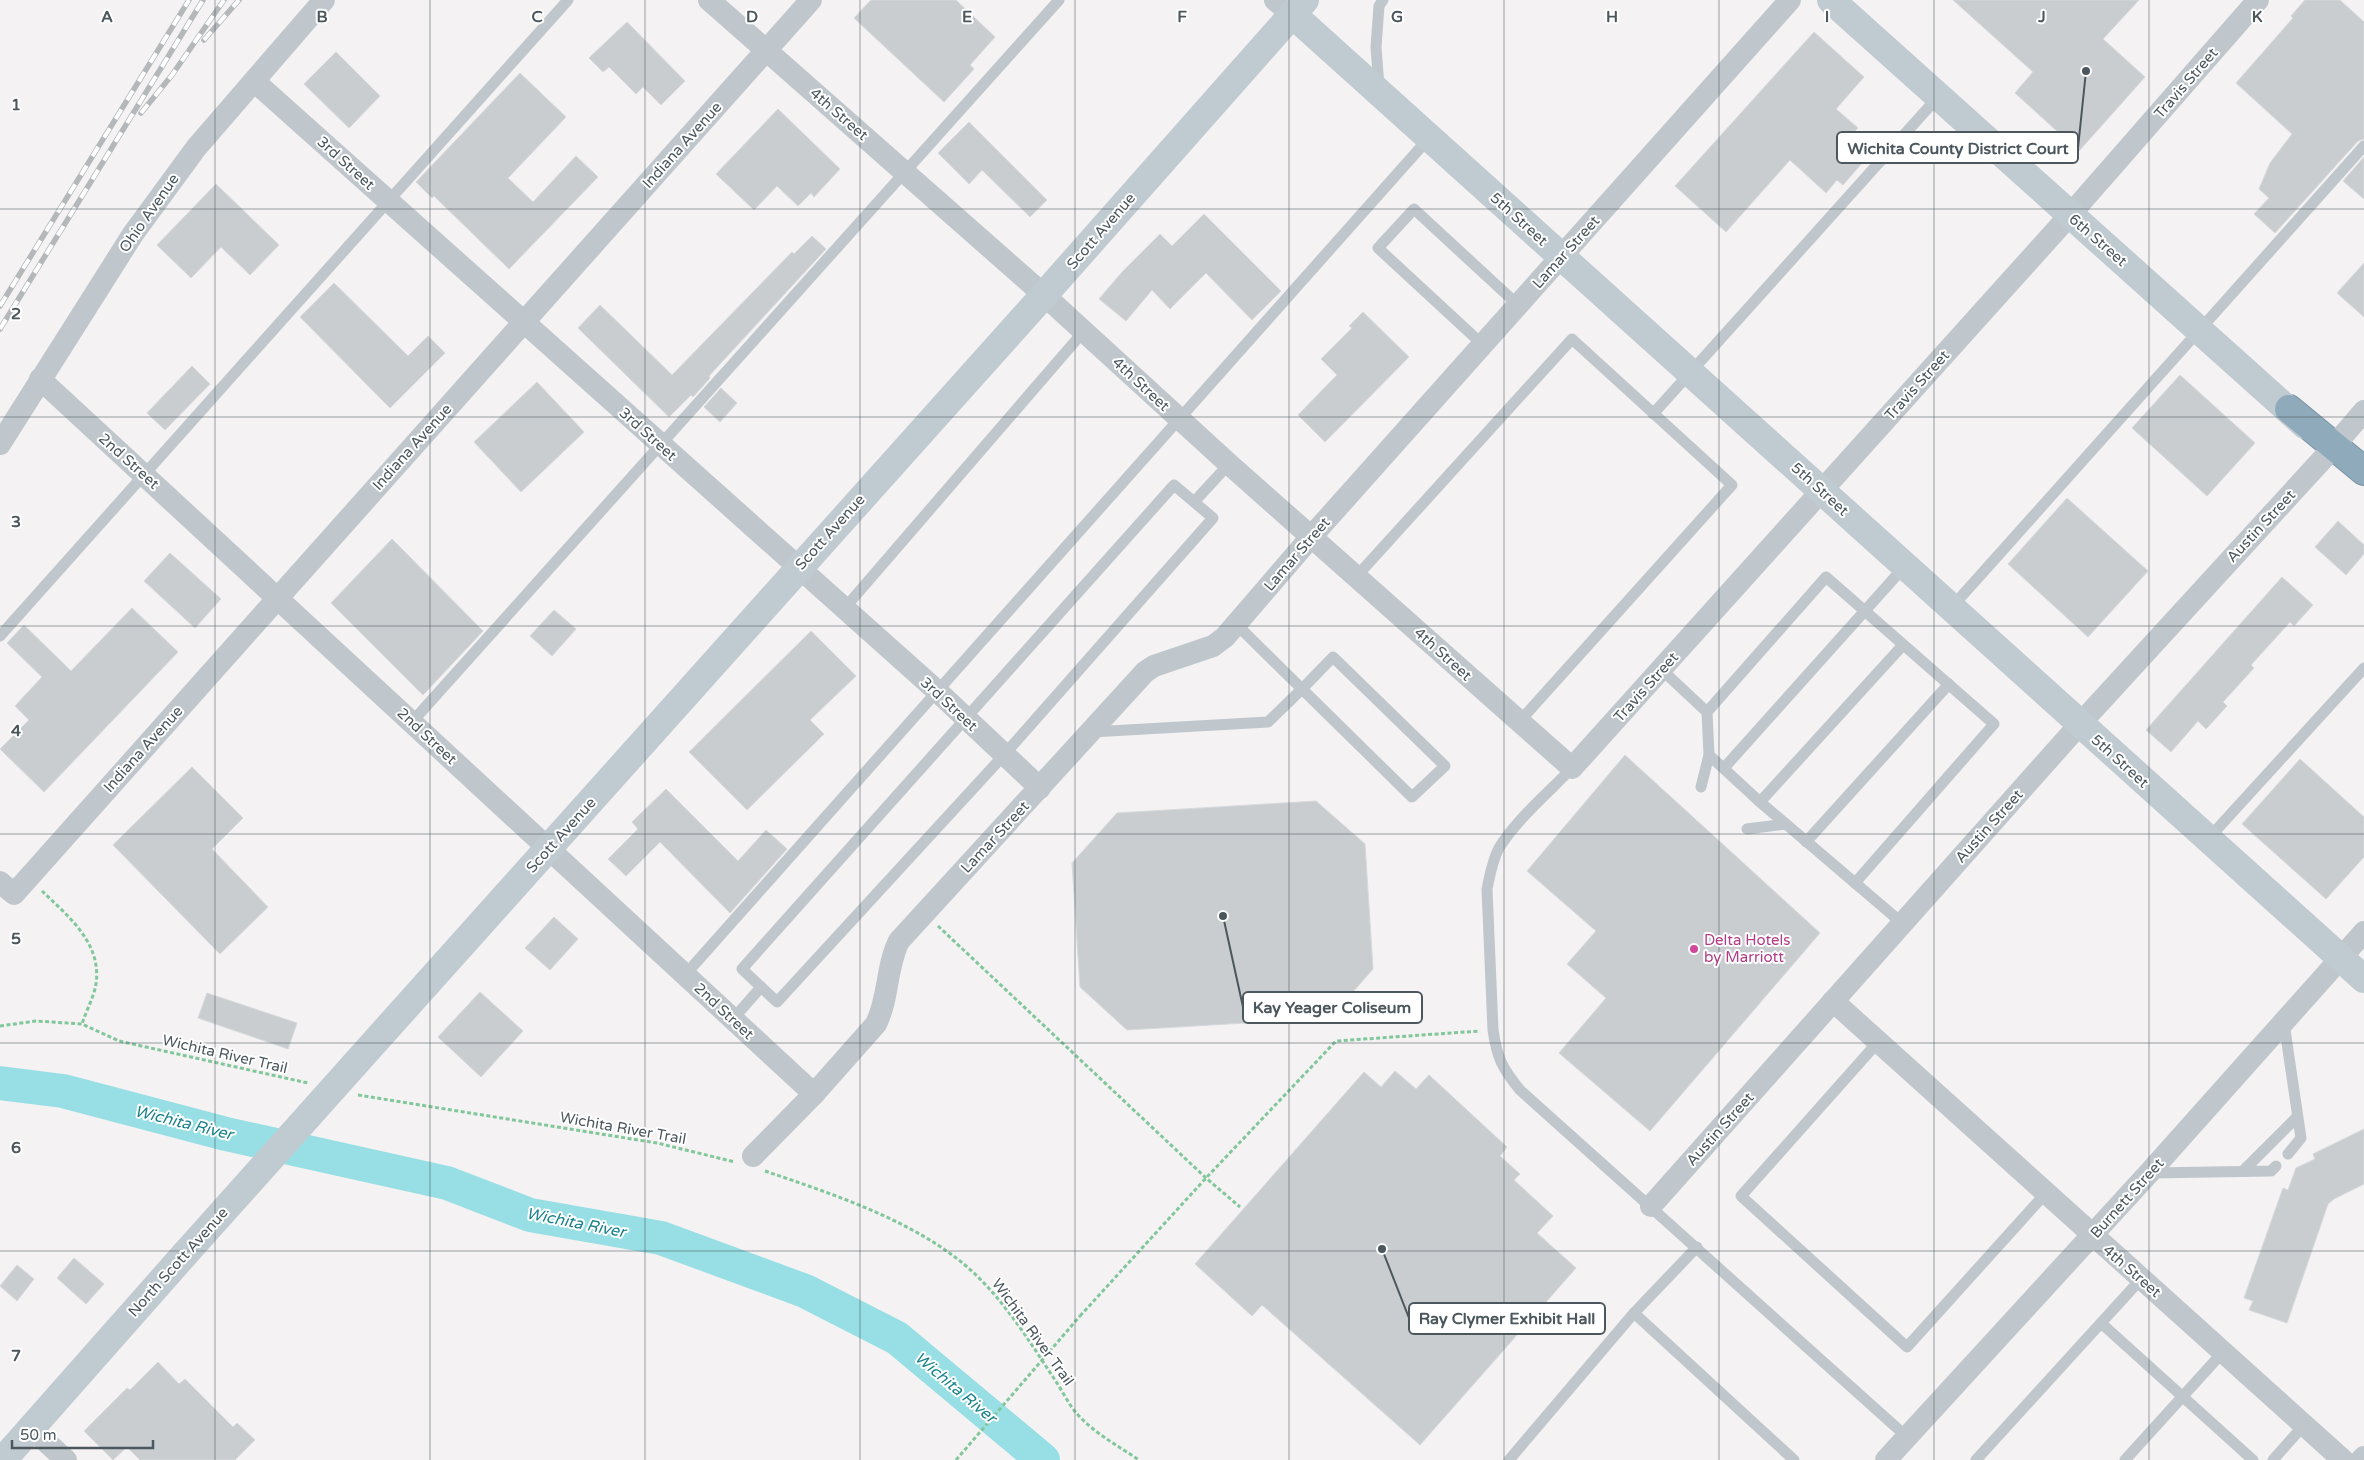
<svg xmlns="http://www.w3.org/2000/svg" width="2364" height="1460" viewBox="0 0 2364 1460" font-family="'Varela Round',sans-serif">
<rect width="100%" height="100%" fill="#f4f2f2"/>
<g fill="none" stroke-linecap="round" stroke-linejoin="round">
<!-- river -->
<path stroke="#97dfe4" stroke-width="34" d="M0,1083L63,1091L226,1134L447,1183L530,1215L661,1238L805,1291L897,1338L1043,1460"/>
</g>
<!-- building -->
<g fill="#c9cdd0" stroke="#d6d9dc">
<path d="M871,0H956L995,37L970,65L974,69L944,102L854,18Z"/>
<path d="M1953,0H2139L2103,39L2145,77L2079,151L2015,93L2033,72Z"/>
<path d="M2305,0H2340L2364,22V139L2358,141L2275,233L2254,214L2269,198L2259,189L2270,163L2292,134L2236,83L2293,18L2291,16Z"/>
<path d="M627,22L685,81L661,105L643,87L636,94L609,67L603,72L589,58Z"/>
<path d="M1814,32L1864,77L1836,109L1858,128L1850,136L1870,154L1843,185L1837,180L1826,193L1790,160L1726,232L1675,186Z"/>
<path d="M336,52L380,96L349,128L304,84Z"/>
<path d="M520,73L566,117L508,178L533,202L576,156L598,177L509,269L434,196L432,198L416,182Z"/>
<path d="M778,109L840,169L814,197L811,193L798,206L777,186L754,210L716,174Z"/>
<path d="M969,122L1047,200L1030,217L982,170L969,184L938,153Z"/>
<path d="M2364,157V199L2343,181Z"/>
<path d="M216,184L279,245L250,275L221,247L191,278L157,245Z"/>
<path d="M1204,214L1281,291L1252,320L1206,273L1170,309L1152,290L1126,321L1099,299L1123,271L1160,234L1172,246Z"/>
<path d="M812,236L826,249L709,376L710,378L693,397L691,395L669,417L578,328L600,305L672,375L792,252L794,254Z"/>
<path d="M2364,263V317L2337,293Z"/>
<path d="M334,283L408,356L428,336L445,353L390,408L300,317Z"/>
<path d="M1363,312L1409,357L1325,442L1298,415L1337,375L1321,359L1352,328L1349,326Z"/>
<path d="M192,366L210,384L165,430L147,413Z"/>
<path d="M2180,375L2255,443L2207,496L2132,428Z"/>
<path d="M537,382L584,432L521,492L474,442Z"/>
<path d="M721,388L737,403L720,422L704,407Z"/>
<path d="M2067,498L2148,571L2088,637L2008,564Z"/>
<path d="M2338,521L2364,545V554L2346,575L2315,547Z"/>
<path d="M392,539L483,631L423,695L331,603Z"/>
<path d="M170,553L221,599L195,628L144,581Z"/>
<path d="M2282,577L2313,605L2294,626L2290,622L2251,665L2254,668L2223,702L2227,706L2206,729L2198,721L2171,752L2146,730Z"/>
<path d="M132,608L178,652L44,792L0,749L29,720L15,706L42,677L7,643L24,625L71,671Z"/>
<path d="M554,610L576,629L552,656L530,636Z"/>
<path d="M811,631L856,676L810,720L824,734L747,810L689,752Z"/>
<path d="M1625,755L1820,933L1650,1131L1559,1053L1606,998L1567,964L1596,931L1527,871Z"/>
<path d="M2300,759L2364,817V857L2326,899L2242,824Z"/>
<path d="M192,767L243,818L212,849L268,907L220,954L113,845Z"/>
<path d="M666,789L738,861L766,830L787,849L730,913L660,842L626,876L608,859L638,829L632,822Z"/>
<path d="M1316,801L1365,844L1373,969L1330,1018L1127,1030L1080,987L1072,863L1117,813Z"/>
<path d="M554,917L578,939L550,970L525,948Z"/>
<path d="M480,992L523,1031L481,1077L438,1037Z"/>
<path d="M207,993L297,1023L288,1049L198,1018Z"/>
<path d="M1395,1071L1416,1089L1429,1075L1507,1147L1500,1156L1520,1174L1514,1180L1553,1216L1537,1233L1576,1268L1420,1445L1262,1305L1252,1316L1195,1264L1364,1072L1381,1087Z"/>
<path d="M2364,1129V1184L2334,1199L2328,1204L2287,1323L2249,1310L2253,1301L2244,1298L2283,1188L2288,1190L2296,1168L2315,1159L2313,1154Z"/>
<path d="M74,1258L104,1284L86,1304L57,1278Z"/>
<path d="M17,1265L34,1279L17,1301L0,1286Z"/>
<path d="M158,1362L179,1384L185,1379L233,1427L237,1423L255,1440L235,1460H140L127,1447L113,1460L84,1431L127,1388L130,1390Z"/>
</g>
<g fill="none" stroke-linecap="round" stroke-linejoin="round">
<defs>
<path id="motorway" d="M2289,409L2364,471"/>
</defs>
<!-- motorway casing -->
<use href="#motorway" stroke="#7a95a7" stroke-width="30"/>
<!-- path -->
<g stroke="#81c79b" stroke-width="3" stroke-dasharray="4 2.5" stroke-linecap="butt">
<path d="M42,891C68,916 102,943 96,984C94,997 86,1011 82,1024"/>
<path d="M938,926L1206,1178L1240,1207"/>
<path d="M0,1026L36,1021L82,1024L119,1041L308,1083"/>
<path d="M358,1095L657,1143L735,1162"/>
<path d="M765,1171C838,1196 929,1225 983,1282C1010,1310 1032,1345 1053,1377C1060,1387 1066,1399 1073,1409C1090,1431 1117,1445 1139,1460"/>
<path d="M1080,1316L1206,1178L1336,1041L1480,1031"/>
</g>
<!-- service -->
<g stroke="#bfc7cc" stroke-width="11">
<path d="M1379,87L1376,47L1379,6L1383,0"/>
<path d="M1483,345L1378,248L1414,209L1518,305"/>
<path d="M1653,414L1938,97"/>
<path d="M1174,485L1213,518L1004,755L777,1002L742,969Z"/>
<path d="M1194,502L1229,464"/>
<path d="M1356,577L1572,339L1732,485L1519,722"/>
<path d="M1951,608L2364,146"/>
<path d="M844,609L1084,331"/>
<path d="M0,636L568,0"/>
<path d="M1333,657L1445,766L1412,797L1302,689Z"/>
<path d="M1662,670L1707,712L1709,755L1760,802L1902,923"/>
<path d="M1707,712L1826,577L1994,724L1855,883"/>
<path d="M412,722L1059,0"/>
<path d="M1092,732L1268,722L1302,689L1236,624"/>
<path d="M1572,768C1549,792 1516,820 1499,848C1492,861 1490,875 1487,889L1493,1030C1497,1058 1502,1068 1520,1090L1907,1437"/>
<path d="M1724,768L1905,566"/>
<path d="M1701,787L1709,755"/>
<path d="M1760,802L1903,645"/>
<path d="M1747,829L1786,824"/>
<path d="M2208,839L2364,668"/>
<path d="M1806,842L1949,684"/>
<path d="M685,975L1429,138"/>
<path d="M733,1019L761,987"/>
<path d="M2284,1023L2301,1138L2288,1154"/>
<path d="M1878,1042L1741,1196L1907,1347L2045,1194"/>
<path d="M2243,1171L2297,1117"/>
<path d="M2151,1173L2271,1171L2276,1166"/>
<path d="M1634,1313L1794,1460"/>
<path d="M2101,1323L2253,1460"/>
<path d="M1509,1460L1634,1313L1697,1247"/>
<path d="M1976,1460L2141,1279"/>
<path d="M2125,1460L2223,1352"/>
<path d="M2273,1460L2304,1425"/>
</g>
<!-- minor -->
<g stroke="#bfc7cc" stroke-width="22">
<path d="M709,0L1044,295L1229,464L1572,768L2069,216L2258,0"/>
<path d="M1275,0L1292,14"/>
<path d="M254,81L936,690L1040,788"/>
<path d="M40,379L814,1094"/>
<path d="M0,444L133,234L196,148L324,0"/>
<path d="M2334,446L2364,411"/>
<path d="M0,882L14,894L811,0"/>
<path d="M1833,1001L2343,1460"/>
<path d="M753,1156L814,1094L876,1024C889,998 886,967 899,941L1145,672L1154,666L1213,646L1225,637L1311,537L1790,0"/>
<path d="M1651,1206L2079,725L2331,450"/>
<path d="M31,1428L66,1460"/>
<path d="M1886,1460L2149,1173L2364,932"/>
<path d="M2361,1460L2364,1457"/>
</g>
<!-- secondary -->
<g stroke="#c0cad1" stroke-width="28">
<path d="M1831,0L2305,425"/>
<path d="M1292,14L2364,979"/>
<path d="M355,1064L1044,295L1305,0"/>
<path d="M3,1460L185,1254"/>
</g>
<!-- motorway -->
<use href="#motorway" stroke="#8faabb" stroke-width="28"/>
<defs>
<g id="rail">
<path d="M204,40L239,0"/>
<path d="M141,113L172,75L224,0"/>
<path d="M0,306L189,0"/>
<path d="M0,329L203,0"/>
</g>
</defs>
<!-- rail casing -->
<use href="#rail" stroke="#b4b8bb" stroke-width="5.5"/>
<!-- rail -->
<use href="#rail" stroke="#fff" stroke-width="4" stroke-dasharray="11" stroke-linecap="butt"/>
<!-- path-bridge -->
<path stroke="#81c79b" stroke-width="3" stroke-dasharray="4 2.5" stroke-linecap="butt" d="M956,1460L1080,1316"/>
<!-- secondary-bridge -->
<path stroke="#c0cad1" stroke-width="28" d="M185,1254L355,1064"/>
</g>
<!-- grid -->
<path fill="none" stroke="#4b575d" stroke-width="1" stroke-opacity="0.55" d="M215,0V1460M430,0V1460M645,0V1460M860,0V1460M1075,0V1460M1289,0V1460M1504,0V1460M1719,0V1460M1934,0V1460M2149,0V1460M0,209H2364M0,417H2364M0,626H2364M0,834H2364M0,1043H2364M0,1251H2364"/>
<!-- markers -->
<circle fill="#d1479c" stroke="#fff" stroke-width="2" cx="1694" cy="949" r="5"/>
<g text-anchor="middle" stroke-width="4" stroke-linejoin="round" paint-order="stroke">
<!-- street labels -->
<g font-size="15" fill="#4b575d" stroke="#fff">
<text transform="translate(2186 83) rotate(-49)" y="5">Travis Street</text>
<text transform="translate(839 114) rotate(41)" y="5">4th Street</text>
<text transform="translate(682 145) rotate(-48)" y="5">Indiana Avenue</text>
<text transform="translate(346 163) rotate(42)" y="5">3rd Street</text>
<text transform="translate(149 213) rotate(-55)" y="5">Ohio Avenue</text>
<text transform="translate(1519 219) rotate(42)" y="5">5th Street</text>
<text transform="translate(1101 231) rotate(-49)" y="5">Scott Avenue</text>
<text transform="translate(2098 240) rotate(41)" y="5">6th Street</text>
<text transform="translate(1566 252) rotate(-48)" y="5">Lamar Street</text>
<text transform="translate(1141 384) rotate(43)" y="5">4th Street</text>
<text transform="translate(1917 385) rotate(-48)" y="5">Travis Street</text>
<text transform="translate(648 434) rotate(42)" y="5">3rd Street</text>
<text transform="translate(412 447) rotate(-48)" y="5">Indiana Avenue</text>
<text transform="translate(129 461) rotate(42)" y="5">2nd Street</text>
<text transform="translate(1820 489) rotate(42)" y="5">5th Street</text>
<text transform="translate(2261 526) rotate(-47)" y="5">Austin Street</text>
<text transform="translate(830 532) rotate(-48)" y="5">Scott Avenue</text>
<text transform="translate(1297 554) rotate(-49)" y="5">Lamar Street</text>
<text transform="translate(1443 654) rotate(42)" y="5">4th Street</text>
<text transform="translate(1646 687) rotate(-48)" y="5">Travis Street</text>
<text transform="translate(949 704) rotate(43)" y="5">3rd Street</text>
<text transform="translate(427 736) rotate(43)" y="5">2nd Street</text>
<text transform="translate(143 749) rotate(-48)" y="5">Indiana Avenue</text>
<text transform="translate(2120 761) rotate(42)" y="5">5th Street</text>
<text transform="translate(1989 826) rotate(-48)" y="5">Austin Street</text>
<text transform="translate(561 835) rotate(-48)" y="5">Scott Avenue</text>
<text transform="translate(995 837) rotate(-47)" y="5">Lamar Street</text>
<text transform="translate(724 1011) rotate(43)" y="5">2nd Street</text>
<text transform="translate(225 1054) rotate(13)" y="5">Wichita River Trail</text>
<text transform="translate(623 1128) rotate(10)" y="5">Wichita River Trail</text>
<text transform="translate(1720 1129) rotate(-48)" y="5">Austin Street</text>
<text transform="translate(2127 1198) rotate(-48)" y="5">Burnett Street</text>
<text transform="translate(178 1262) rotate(-48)" y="5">North Scott Avenue</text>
<text transform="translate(2132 1271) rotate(41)" y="5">4th Street</text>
<text transform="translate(1033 1332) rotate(54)" y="5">Wichita River Trail</text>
</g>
<!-- hotel labels -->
<g font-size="15" fill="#b23c85" stroke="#fff" text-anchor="start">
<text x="1704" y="945">Delta Hotels<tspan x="1704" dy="17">by Marriott</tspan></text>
</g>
<!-- water labels -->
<g font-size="16" font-style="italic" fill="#1a828b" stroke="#fff">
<text transform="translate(184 1122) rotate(14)" y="6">Wichita River</text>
<text transform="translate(576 1222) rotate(11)" y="6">Wichita River</text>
<text transform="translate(956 1387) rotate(40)" y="6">Wichita River</text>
</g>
</g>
<g font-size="16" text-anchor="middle" font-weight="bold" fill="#4b575d" stroke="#fff" stroke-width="4" stroke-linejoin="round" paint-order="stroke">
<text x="107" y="22">A</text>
<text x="322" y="22">B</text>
<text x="537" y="22">C</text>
<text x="752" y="22">D</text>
<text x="967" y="22">E</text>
<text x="1182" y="22">F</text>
<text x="1397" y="22">G</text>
<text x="1612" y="22">H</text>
<text x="1827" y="22">I</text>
<text x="2042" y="22">J</text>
<text x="2257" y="22">K</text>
<text x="16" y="110">1</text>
<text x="16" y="319">2</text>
<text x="16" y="527">3</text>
<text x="16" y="736">4</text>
<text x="16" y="944">5</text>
<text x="16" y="1153">6</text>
<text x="16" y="1361">7</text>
</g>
<!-- callouts -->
<path fill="none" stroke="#4b575d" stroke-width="2" d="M2086 71L2078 148M1223 916L1243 1007M1382 1249L1409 1318"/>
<g fill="#4b575d" stroke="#fff" stroke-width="2">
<circle cx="2086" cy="71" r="5"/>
<circle cx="1223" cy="916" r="5"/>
<circle cx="1382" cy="1249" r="5"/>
</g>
<g fill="#fff" stroke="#4b575d" stroke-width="2">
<rect x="1837" y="132" width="241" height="31" rx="5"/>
<rect x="1243" y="992" width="179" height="31" rx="5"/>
<rect x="1409" y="1303" width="196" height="31" rx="5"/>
</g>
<g font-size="16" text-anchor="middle" font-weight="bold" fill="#4b575d">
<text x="1958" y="154">Wichita County District Court</text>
<text x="1332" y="1013">Kay Yeager Coliseum</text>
<text x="1507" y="1324">Ray Clymer Exhibit Hall</text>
</g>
<!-- scale -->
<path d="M12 1440v8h141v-8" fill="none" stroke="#4b575d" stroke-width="2.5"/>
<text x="20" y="1440" font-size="15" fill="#4b575d" stroke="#ffffff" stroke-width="4" paint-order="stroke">50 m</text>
</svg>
